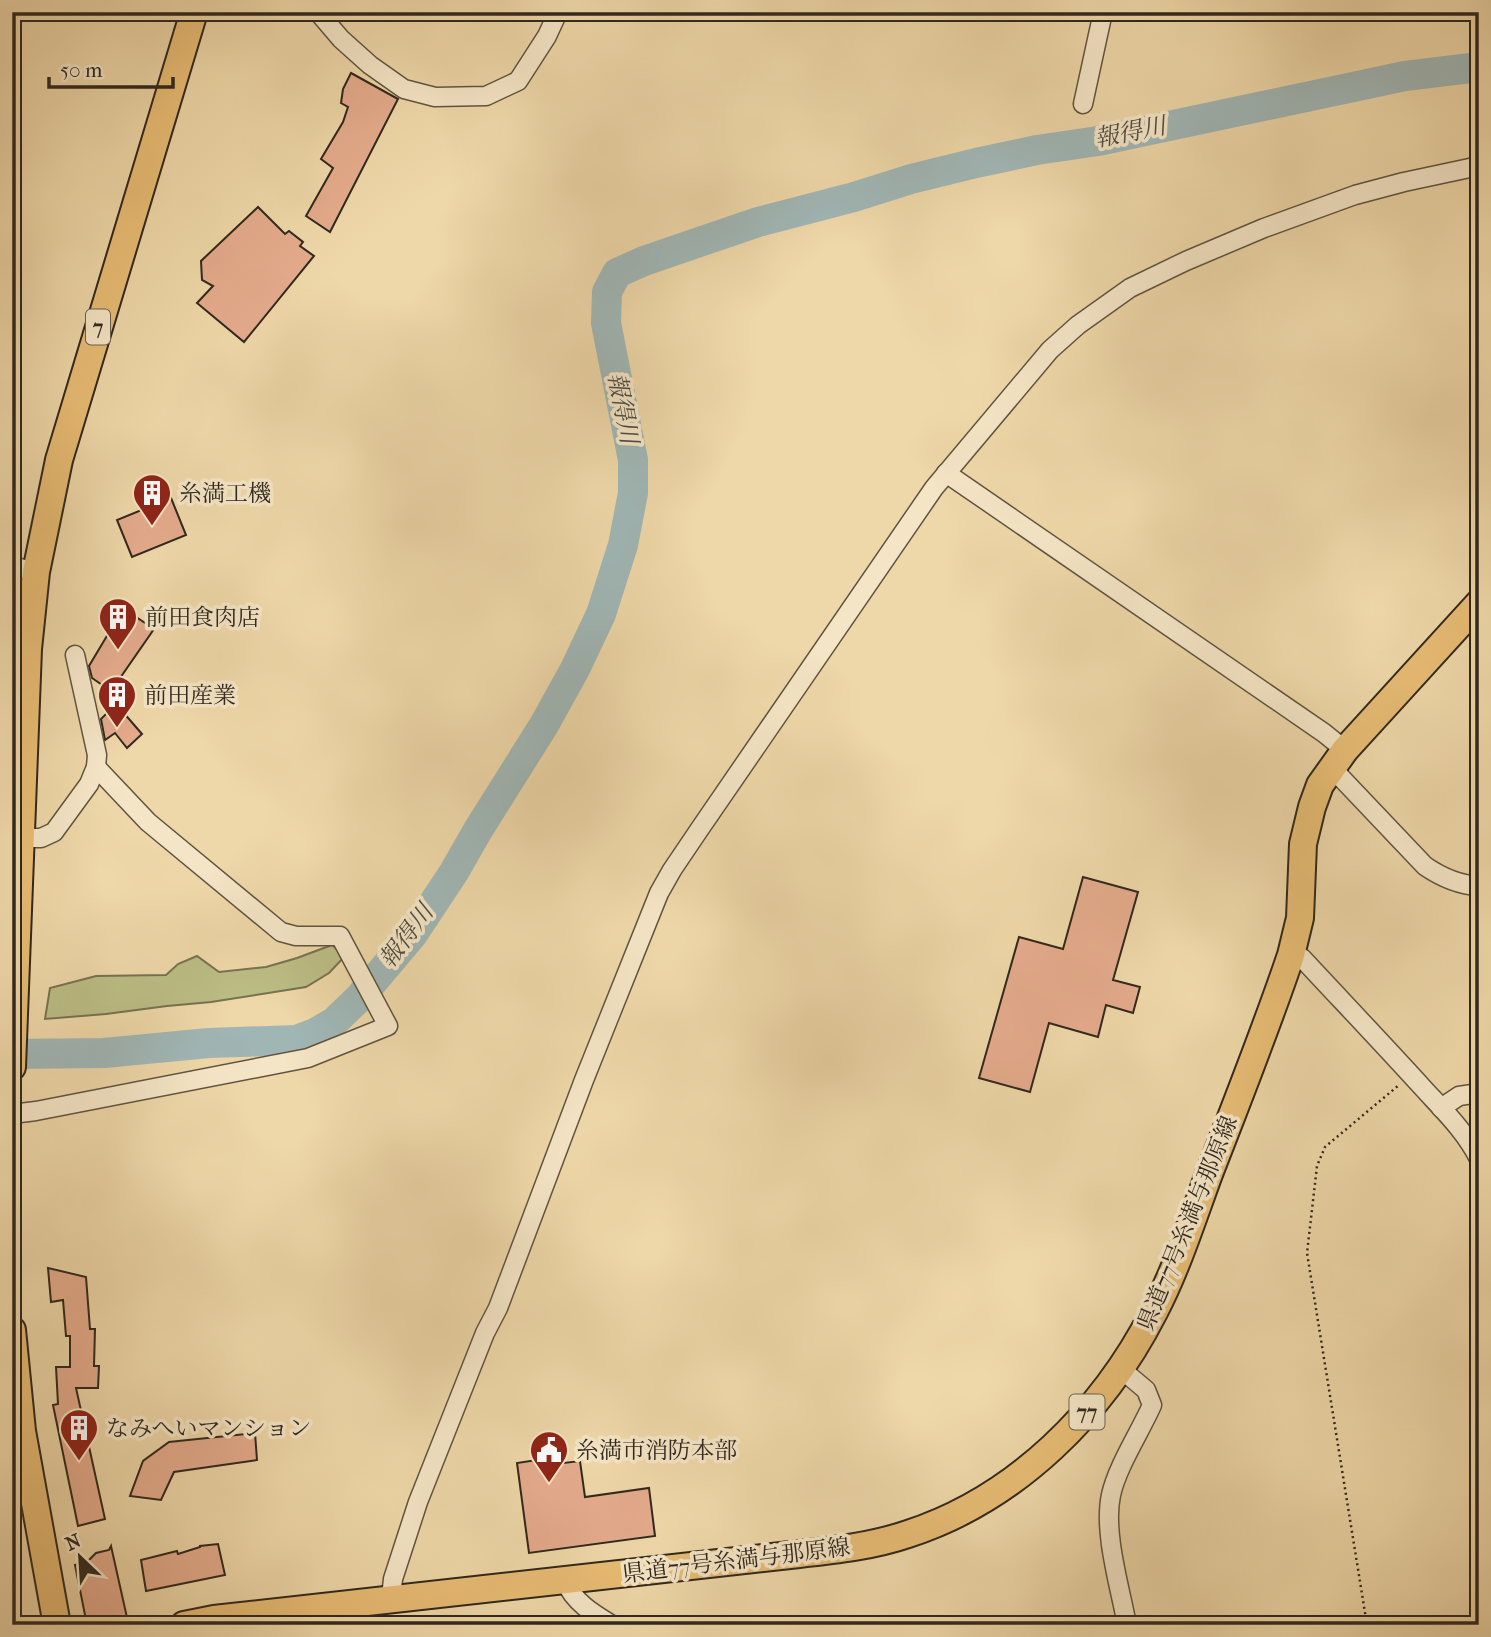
<svg xmlns="http://www.w3.org/2000/svg" width="1491" height="1637" viewBox="0 0 1491 1637" font-family="'IM FELL French Canon','Noto Serif JP',serif">
<rect width="100%" height="100%" fill="#eed7a8"/>
<filter id="stains"><feTurbulence type="fractalNoise" baseFrequency=".00286" numOctaves="4"/><feColorMatrix values="0 0 0 0 .2 0 0 0 0 .09 0 0 0 0 .02 0 0 0 .5 -.17"/></filter>
<radialGradient id="worn" r=".72"><stop offset=".6" stop-color="#630" stop-opacity="0"/><stop offset="1" stop-color="#630" stop-opacity=".3"/></radialGradient>
<!-- green -->
<path fill="#bcbd85" stroke="#767252" stroke-width="2" d="M332,945L345,956L329,973L306,987L211,1002L167,1006L106,1014L45,1019L50,988L96,976L166,975L178,964L197,956L219,972L266,967L297,958Z"/>
<g fill="none" stroke-linecap="round" stroke-linejoin="round">
<!-- river -->
<path stroke="#a0b6b5" stroke-width="30" d="M12,1054L104,1053L209,1043L296,1040L315,1033L334,1022L360,997L413,934L454,872L478,830L544,725L575,669L601,614L623,545L633,493V460L606,323L607,292L617,273L644,261L758,222L854,197L911,179L976,163L1037,150L1098,141L1405,76L1479,67"/>
</g>
<!-- building -->
<g fill="#e4ab8c" stroke="#30281e" stroke-width="2">
<path d="M351,73L398,99L330,232L306,216L333,168L321,159L343,122L348,107L341,103L343,89Z"/>
<path d="M258,207L285,234L289,231L303,242L300,246L314,256L244,342L197,303L213,286L202,280L201,261Z"/>
<path d="M171,498L186,535L132,557L117,520Z"/>
<path d="M120,614L131,620L133,615L154,629L111,691L92,678L89,666Z"/>
<path d="M116,704L142,734L127,748L115,733L105,740L101,719Z"/>
<path d="M1083,877L1138,892L1113,980L1140,987L1133,1013L1106,1005L1098,1037L1049,1023L1030,1092L979,1078L1019,937L1063,949Z"/>
<path d="M48,1268L86,1277L90,1329H95L94,1366H99L98,1388H76L105,1519L78,1526L53,1405L58,1404L56,1367H70V1336H66L63,1300L51,1302Z"/>
<path d="M255,1433L257,1460L174,1472L161,1500L130,1496L143,1461L169,1442Z"/>
<path d="M563,1456L564,1463L580,1461L585,1497L649,1488L655,1536L529,1553L517,1463Z"/>
<path d="M218,1544L225,1575L146,1591L141,1560L177,1551L178,1554L200,1547V1546Z"/>
<path d="M111,1546L128,1622L116,1625H87L75,1565L88,1561L96,1553L109,1550Z"/>
</g>
<g fill="none" stroke-linecap="round" stroke-linejoin="round">
<defs>
<g id="minor">
<path d="M318,12L341,39L370,65L404,89L435,97L486,96L518,81L547,36L558,12"/>
<path d="M1083,104L1103,12"/>
<path d="M946,473L1324,733L1345,750"/>
<path d="M12,566L36,572"/>
<path d="M1331,767L1425,866C1441,877 1459,885 1479,886"/>
<path d="M21,838H41L54,832L89,784L96,767L97,755L75,655"/>
<path d="M1291,955L1302,958C1342,1001 1383,1044 1423,1088C1443,1110 1466,1132 1479,1159"/>
<path d="M1441,1108L1459,1096L1479,1093"/>
<path d="M12,1114L36,1111L308,1058L388,1026L340,936H296L281,932L148,822L96,767"/>
<path d="M1121,1369L1146,1390L1152,1405C1140,1432 1117,1467 1111,1495C1103,1532 1120,1587 1127,1625"/>
<path d="M565,1581C574,1602 592,1613 612,1625"/>
<path d="M393,1599L392,1588L393,1579L418,1502L485,1333L498,1308L584,1080L659,893L672,870L699,830L934,488L1050,350L1078,325L1130,288L1186,261L1264,228L1355,195L1404,182L1479,166"/>
</g>
<g id="primary">
<path d="M12,1067L28,649L36,572L59,460L194,12"/>
<path d="M12,1330L22,1431L57,1625"/>
<path d="M184,1625L214,1619L799,1554C836,1550 873,1546 908,1534C1016,1499 1103,1412 1154,1312C1177,1268 1192,1220 1209,1174C1237,1102 1266,1029 1291,955L1300,918L1303,844L1312,807L1320,785L1345,750L1479,603"/>
</g>
</defs>
<!-- minor casing -->
<use href="#minor" stroke="#605440" stroke-width="21"/>
<!-- primary casing -->
<use href="#primary" stroke="#30281e" stroke-width="30"/>
<!-- path -->
<path stroke="#30281e" stroke-width="2.5" stroke-dasharray="2 3.5" stroke-linecap="butt" d="M1367,1625L1307,1253L1317,1166L1325,1147L1399,1085"/>
<!-- minor -->
<use href="#minor" stroke="#f4e5c6" stroke-width="18"/>
<!-- primary -->
<use href="#primary" stroke="#e7bc74" stroke-width="26"/>
</g>
<!-- icons -->
<defs>
<symbol id="building-pin" viewBox="-11 -11 22 30"><path d="M0 17L-7.5 6A9.5 9.5 0 1 1 7.5 6Z" fill="#8f2418" stroke="#f4e5c6"/><path d="M-4-6H4V6H1V3H-1V6H-4ZM-2.5-4.3h1.7v1.8h-1.7ZM.8-4.3h1.7v1.8H.8ZM-2.5-1h1.7V.8h-1.7ZM.8-1h1.7V.8H.8Z" fill="#fff"/></symbol>
<symbol id="civic-pin" viewBox="-11 -11 22 30"><path d="M0 17L-7.5 6A9.5 9.5 0 1 1 7.5 6Z" fill="#8f2418" stroke="#f4e5c6"/><path d="M-.6-6.5H3V-4.5H.6V-3L4-1V1h2V6H-6V1h2V-1L-.6-3ZM-1.2 2.5V6h2.4V2.5Z" fill="#fff"/></symbol>
</defs>
<g fill-rule="evenodd">
<use href="#building-pin" x="130" y="471" width="44" height="60"/>
<use href="#building-pin" x="96" y="595" width="44" height="60"/>
<use href="#building-pin" x="95" y="673" width="44" height="60"/>
<use href="#building-pin" x="57" y="1406" width="44" height="60"/>
<use href="#civic-pin" x="527" y="1428" width="44" height="60"/>
</g>
<g text-anchor="middle" stroke-width="7" stroke-linejoin="round" paint-order="stroke">
<!-- shield labels -->
<g fill="#f4e5c6" stroke="#6b6150" stroke-width="2">
<rect x="86" y="309.5" width="24" height="35" rx="5"/>
<rect x="1069.5" y="1394.5" width="35" height="35" rx="5"/>
</g>
<g font-size="21" font-weight="bold" fill="#30281e">
<text x="98" y="334">7</text>
<text x="1087" y="1419">77</text>
</g>
<!-- poi labels -->
<g font-size="23" fill="#30281e" stroke="#f4e5c6" text-anchor="start">
<text x="179" y="501">糸満工機</text>
<text x="145" y="625">前田食肉店</text>
<text x="144" y="703">前田産業</text>
<text x="106" y="1436">なみへいマンション</text>
<text x="576" y="1458">糸満市消防本部</text>
</g>
<!-- street labels -->
<g font-size="23" fill="#30281e" stroke="#f4e5c6">
<text transform="translate(1187 1223) rotate(-68)" y="8">県道77号糸満与那原線</text>
<text transform="translate(736 1560) rotate(-7)" y="8">県道77号糸満与那原線</text>
</g>
<!-- water labels -->
<g font-size="24" font-style="italic" fill="#4c4c44" stroke="#f4e5c6">
<text transform="translate(1130 132) rotate(-11)" y="8">報得川</text>
<text transform="translate(623 408) rotate(79)" y="8">報得川</text>
<text transform="translate(406 936) rotate(-53)" y="8">報得川</text>
</g>
</g>
<!-- margin -->
<rect width="1491" height="1637" fill="none" stroke="#eed7a8" stroke-width="42"/>
<rect x="14" y="14" width="1463" height="1609" fill="none" stroke="#30281e" stroke-width="3.5"/>
<rect x="21" y="21" width="1449" height="1595" fill="none" stroke="#30281e" stroke-width="2"/>
<!-- north arrow -->
<g transform="translate(80 1557) rotate(335)" stroke="#f4e5c6" stroke-width="5" paint-order="stroke">
<path d="M0-5L12 26L0 18L-12 26Z" fill="#30281e"/>
<text y="-10" font-size="19" font-weight="bold" text-anchor="middle" fill="#30281e">N</text>
</g>
<!-- scale -->
<path d="M49 77v10h124v-10" fill="none" stroke="#30281e" stroke-width="3.5"/>
<text x="60" y="77" font-size="21" fill="#30281e" stroke="#f4e5c6" stroke-width="5" paint-order="stroke">50 m</text>
<rect width="100%" height="100%" filter="url(#stains)"/>
<rect width="100%" height="100%" fill="url(#worn)"/>
</svg>
